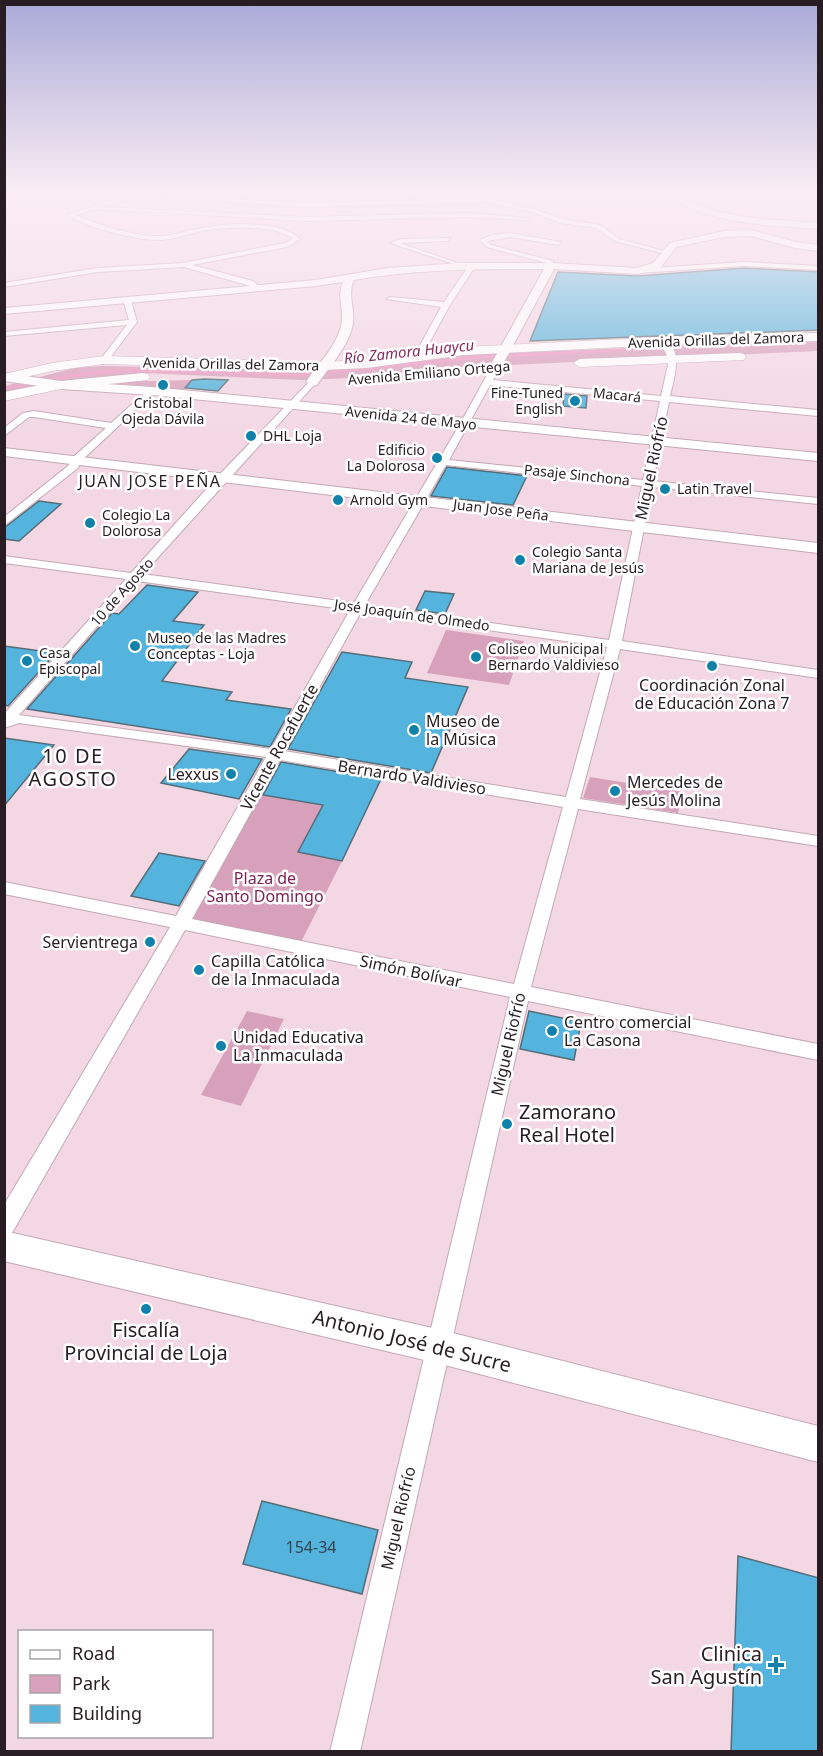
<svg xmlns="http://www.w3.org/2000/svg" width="823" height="1756" viewBox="0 0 823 1756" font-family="'Noto Sans',sans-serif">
<rect width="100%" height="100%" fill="#f3d8e4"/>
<!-- green -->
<g fill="#d8a1bb">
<path d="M818,340V351L440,368L352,378L302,380L143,373L5,395V386L74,368L101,366L310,370L353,368L461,355Z"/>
<path d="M192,380L180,393L105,386L108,382Z"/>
<path d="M446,630L524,641L509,685L427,673Z"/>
<path d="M590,777L683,792L678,813L583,798Z"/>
<path d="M261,794L323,805L298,852L342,861L300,944L192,919Z"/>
<path d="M247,1011L284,1019L241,1106L201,1095Z"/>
</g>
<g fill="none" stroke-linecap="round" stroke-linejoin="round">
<!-- stream -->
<g stroke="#eb9ac1" stroke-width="3">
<path d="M45,381L74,375L126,370L302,375L484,357L818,341"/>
<path d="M4,389L33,383"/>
</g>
</g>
<!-- building -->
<g fill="#54b4dd" stroke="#546d79" stroke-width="1.5">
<path d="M744,268L819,272V330L530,341L558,272L638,276Z"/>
<path d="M204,379L228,380L218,391L185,388L192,380Z"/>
<path d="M564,394L587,396L586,408L563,406Z"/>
<path d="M447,467L527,476L513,505L431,496Z"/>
<path d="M39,501L61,504L19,541L4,539V528Z"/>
<path d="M147,585L198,592L173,621L204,625L162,681L232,692L226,700L291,709L270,747L27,709L112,613L119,614Z"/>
<path d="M425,591L454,594L445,614L416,610Z"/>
<path d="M4,646L56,653L8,706L4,705Z"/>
<path d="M342,652L412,662L405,678L468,687L431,773L288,749Z"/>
<path d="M4,738L54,745L4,806Z"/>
<path d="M189,749L262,759L239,799L161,783Z"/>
<path d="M281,762L381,779L342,861L298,852L323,805L263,795Z"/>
<path d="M159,853L205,861L179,906L131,896Z"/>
<path d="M529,1011L581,1022L574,1060L520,1049Z"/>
<path d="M262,1501L378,1530L362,1594L243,1564Z"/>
<path d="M738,1556L819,1578V1752H731Z"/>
</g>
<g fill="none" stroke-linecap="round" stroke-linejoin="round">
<defs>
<g id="street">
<path d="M148,193H164L156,196L309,203L486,198L537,210L562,219L600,225L619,239L668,252L665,254L615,241L596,228L561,223L533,212L486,202L309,207L147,197L122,201L101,207L307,217L466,213L531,218L528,220L466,217L307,221L95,209L76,215C98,225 137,237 161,236C175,235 188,230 202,228C226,223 282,220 300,239L287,247L192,265L253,281L262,288L258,290L247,285L184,267L98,272L4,287V283L98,268L183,263L285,243L293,239C276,224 223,227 202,231C188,234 175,239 161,240C139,241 84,227 67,215L119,198Z"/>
<path d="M510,233L561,242L559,245L510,237L487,241L491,245L553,261V267H549L547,263L487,247L480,240L492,235Z"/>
<path d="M450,238L448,241L400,243L463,265V267L390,243L401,239Z"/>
<path d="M744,262L818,266V270L744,266L638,273L634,271L638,269Z"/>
<path d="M470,264L476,265L450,305L421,358L414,360L413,358L441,307L386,299L390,297L444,302Z"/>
<path d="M127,298L131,300L137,322L107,362L100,360L127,325L4,336V332L129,320L123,300Z"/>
<path d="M664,339C684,350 674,378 670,396L818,410V416L669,402L653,481L818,498V504L652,487L622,641L818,670V678L620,649L580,799L818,836V846L578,809L531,987L818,1044V1060L528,1001L360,1752H330L510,997L185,930L12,1233L4,1236V1205L170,927L4,894V882L176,916L266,757L19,723L4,728V714L126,579L4,563V556L131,573L219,475L312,379L316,382L315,384L143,574L354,603L460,424L493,364L500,366L493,380L661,396L669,360L660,341ZM490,385L660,401L643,480L449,460ZM446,465L642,486L609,640L365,605ZM137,581L350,610L271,749L19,715ZM361,612L607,647L566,797L284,751ZM280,760L563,807L514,984L192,919Z"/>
<path d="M149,389L156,391L80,462L78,468L4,526V517L69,465L71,459L106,428L34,417H29L4,436V428L23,413L34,411L111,423Z"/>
</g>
<g id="secondary">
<path d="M678,193H686V199C721,220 778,219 818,223V229C777,226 714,224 679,202Z"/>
<path d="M751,230L796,242L818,245V251L795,248L751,236L724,237L676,247L661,267L638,274L554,269L502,366L496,370L490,366L544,269C480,269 417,269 354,280C347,294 355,308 353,323C350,345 329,367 317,385L312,386L306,382C318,364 340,343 342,320C343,307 337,295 343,282L316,286L4,314V308L316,280L388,268L461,263H551L637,268L653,263L670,243L724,231Z"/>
<path d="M4,373L61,381L152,387L818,453V461L152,395L61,389L4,381Z"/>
<path d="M4,448L818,543V553L4,456Z"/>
<path d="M4,1231L437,1329L818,1426V1462L437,1363L4,1261Z"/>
</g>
<g id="primary">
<path d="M818,333V341L664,345L464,355L367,368L322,370L104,364L52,371L4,382V374L52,363L104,356L322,362L367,360L464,347L664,337Z"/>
<path d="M739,353L744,354L746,357L744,360L580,367L573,363L580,359Z"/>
<path d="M143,373L148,374L150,377L148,380L61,389L4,401V392L61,381Z"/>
</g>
</defs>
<!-- street casing -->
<use href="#street" stroke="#c3a8b4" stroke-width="2"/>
<!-- secondary casing -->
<use href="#secondary" stroke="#c3a8b4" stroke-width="2"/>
<!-- primary casing -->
<use href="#primary" stroke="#c3a8b4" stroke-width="1"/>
<!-- street -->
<use href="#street" fill="#fff" fill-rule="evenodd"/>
<!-- secondary -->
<use href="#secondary" fill="#fff" fill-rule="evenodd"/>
<!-- primary -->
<use href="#primary" fill="#fff" fill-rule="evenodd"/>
</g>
<!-- sky -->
<linearGradient id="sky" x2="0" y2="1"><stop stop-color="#a9aad8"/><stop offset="0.44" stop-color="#faedf3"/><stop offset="1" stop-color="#faedf3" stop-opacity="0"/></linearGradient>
<rect width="823" height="439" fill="url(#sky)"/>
<!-- markers -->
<g fill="#1082a9" stroke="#fff" stroke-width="2">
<circle cx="163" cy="385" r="6"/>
<circle cx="575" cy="401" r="6"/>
<circle cx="251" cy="436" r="6"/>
<circle cx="437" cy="458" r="6"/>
<circle cx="665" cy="489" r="6"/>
<circle cx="338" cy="500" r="6"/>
<circle cx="90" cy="523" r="6"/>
<circle cx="520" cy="560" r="6"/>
<circle cx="135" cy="646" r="6"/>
<circle cx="476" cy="657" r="6"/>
<circle cx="27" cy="661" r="6"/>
<circle cx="712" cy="666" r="6"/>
<circle cx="414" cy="730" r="6"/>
<circle cx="231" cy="774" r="6"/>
<circle cx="615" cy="791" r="6"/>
<circle cx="150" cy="942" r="6"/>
<circle cx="199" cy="970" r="6"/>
<circle cx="552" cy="1031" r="6"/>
<circle cx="221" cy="1046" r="6"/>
<circle cx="507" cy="1124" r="6"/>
<circle cx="146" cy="1309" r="6"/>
<path d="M773 1656h6v6h6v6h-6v6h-6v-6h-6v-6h6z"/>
</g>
<g text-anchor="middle" stroke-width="5" stroke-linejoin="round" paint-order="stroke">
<!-- far-street labels -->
<g font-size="14" fill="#271d22" stroke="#fff">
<text transform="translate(716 340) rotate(-2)" y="5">Avenida Orillas del Zamora</text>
<text transform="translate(231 364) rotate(1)" y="5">Avenida Orillas del Zamora</text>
<text transform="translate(429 373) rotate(-5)" y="5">Avenida Emiliano Ortega</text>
<text transform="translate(617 395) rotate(6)" y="5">Macará</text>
<text transform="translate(411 418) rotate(6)" y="5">Avenida 24 de Mayo</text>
<text transform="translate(577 475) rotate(6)" y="5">Pasaje Sinchona</text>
<text transform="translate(501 510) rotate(7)" y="5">Juan Jose Peña</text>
<text transform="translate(122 592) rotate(-48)" y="5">10 de Agosto</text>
<text transform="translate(412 615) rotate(8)" y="5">José Joaquín de Olmedo</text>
</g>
<!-- far-poi labels -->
<g font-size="14" fill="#271d22" stroke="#fff" text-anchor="start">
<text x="563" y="398" text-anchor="end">Fine-Tuned<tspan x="563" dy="16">English</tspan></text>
<text x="163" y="408" text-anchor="middle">Cristobal<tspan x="163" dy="16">Ojeda Dávila</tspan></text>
<text x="263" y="441">DHL Loja</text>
<text x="425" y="455" text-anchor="end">Edificio<tspan x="425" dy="16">La Dolorosa</tspan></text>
<text x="677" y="494">Latin Travel</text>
<text x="350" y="505">Arnold Gym</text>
<text x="102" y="520">Colegio La<tspan x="102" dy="16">Dolorosa</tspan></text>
<text x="532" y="557">Colegio Santa<tspan x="532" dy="16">Mariana de Jesús</tspan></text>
<text x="147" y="643">Museo de las Madres<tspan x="147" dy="16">Conceptas - Loja</tspan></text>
<text x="488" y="654">Coliseo Municipal<tspan x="488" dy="16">Bernardo Valdivieso</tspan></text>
<text x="39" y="658">Casa<tspan x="39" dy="16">Episcopal</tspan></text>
</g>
<!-- far-water labels -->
<g font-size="15" font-style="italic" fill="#872b5f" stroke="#fff">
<text transform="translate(409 352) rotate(-6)" y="5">Río Zamora Huaycu</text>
</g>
<!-- street labels -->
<g font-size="16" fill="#271d22" stroke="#fff">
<text transform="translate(651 468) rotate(-78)" y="6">Miguel Riofrío</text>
<text transform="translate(279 747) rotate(-61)" y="6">Vicente Rocafuerte</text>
<text transform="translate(412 777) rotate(9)" y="6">Bernardo Valdivieso</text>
<text transform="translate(411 971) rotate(12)" y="6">Simón Bolívar</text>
<text transform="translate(508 1044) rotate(-77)" y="6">Miguel Riofrío</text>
<text transform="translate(398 1518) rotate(-77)" y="6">Miguel Riofrío</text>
</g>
<!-- far-quarter labels -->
<g font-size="16" letter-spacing="1.5" fill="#271d22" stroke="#fff">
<text x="150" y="487">JUAN JOSE PEÑA</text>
</g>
<!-- poi labels -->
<g font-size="16" fill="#271d22" stroke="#fff" text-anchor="start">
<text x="712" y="691" text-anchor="middle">Coordinación Zonal<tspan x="712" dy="18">de Educación Zona 7</tspan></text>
<text x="426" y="727">Museo de<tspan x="426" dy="18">la Música</tspan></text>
<text x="219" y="780" text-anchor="end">Lexxus</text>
<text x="627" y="788">Mercedes de<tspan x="627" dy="18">Jesús Molina</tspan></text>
<text x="138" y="948" text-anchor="end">Servientrega</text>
<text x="211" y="967">Capilla Católica<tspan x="211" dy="18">de la Inmaculada</tspan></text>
<text x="564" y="1028">Centro comercial<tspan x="564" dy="18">La Casona</tspan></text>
<text x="233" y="1043">Unidad Educativa<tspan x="233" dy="18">La Inmaculada</tspan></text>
</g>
<!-- park labels -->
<g font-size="16" fill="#7d2156" stroke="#fff">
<text x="265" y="884">Plaza de<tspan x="265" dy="18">Santo Domingo</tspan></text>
</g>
<!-- near-number labels -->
<g font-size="16" fill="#324351">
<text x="311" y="1553">154-34</text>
</g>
<!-- quarter labels -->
<g font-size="20" letter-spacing="1.5" fill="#271d22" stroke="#fff">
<text x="73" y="763">10 DE<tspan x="73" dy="23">AGOSTO</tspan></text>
</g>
<!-- near-poi labels -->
<g font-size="20" fill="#271d22" stroke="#fff" text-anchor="start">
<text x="519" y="1119">Zamorano<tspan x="519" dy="23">Real Hotel</tspan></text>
<text x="146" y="1337" text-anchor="middle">Fiscalía<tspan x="146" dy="23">Provincial de Loja</tspan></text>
<text x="762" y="1661" text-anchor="end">Clinica<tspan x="762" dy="23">San Agustín</tspan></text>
</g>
<!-- near-street labels -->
<g font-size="20" fill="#271d22" stroke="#fff">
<text transform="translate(412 1341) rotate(14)" y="7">Antonio José de Sucre</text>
</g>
</g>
<!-- border -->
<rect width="823" height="1756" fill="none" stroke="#271d22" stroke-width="12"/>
<!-- legend -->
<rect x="18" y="1630" width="195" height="108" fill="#ffffff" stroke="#a9a5a7" stroke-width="1.5"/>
<rect x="30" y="1650" width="30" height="9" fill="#ffffff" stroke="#a9a5a7" stroke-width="1.5"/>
<text x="72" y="1660" font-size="18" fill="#271d22">Road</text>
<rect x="30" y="1675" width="30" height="18" fill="#d8a1bb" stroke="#a9a5a7" stroke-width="1.5"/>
<text x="72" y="1690" font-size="18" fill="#271d22">Park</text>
<rect x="30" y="1705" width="30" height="18" fill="#54b4dd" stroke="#a9a5a7" stroke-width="1.5"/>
<text x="72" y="1720" font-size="18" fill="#271d22">Building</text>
</svg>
